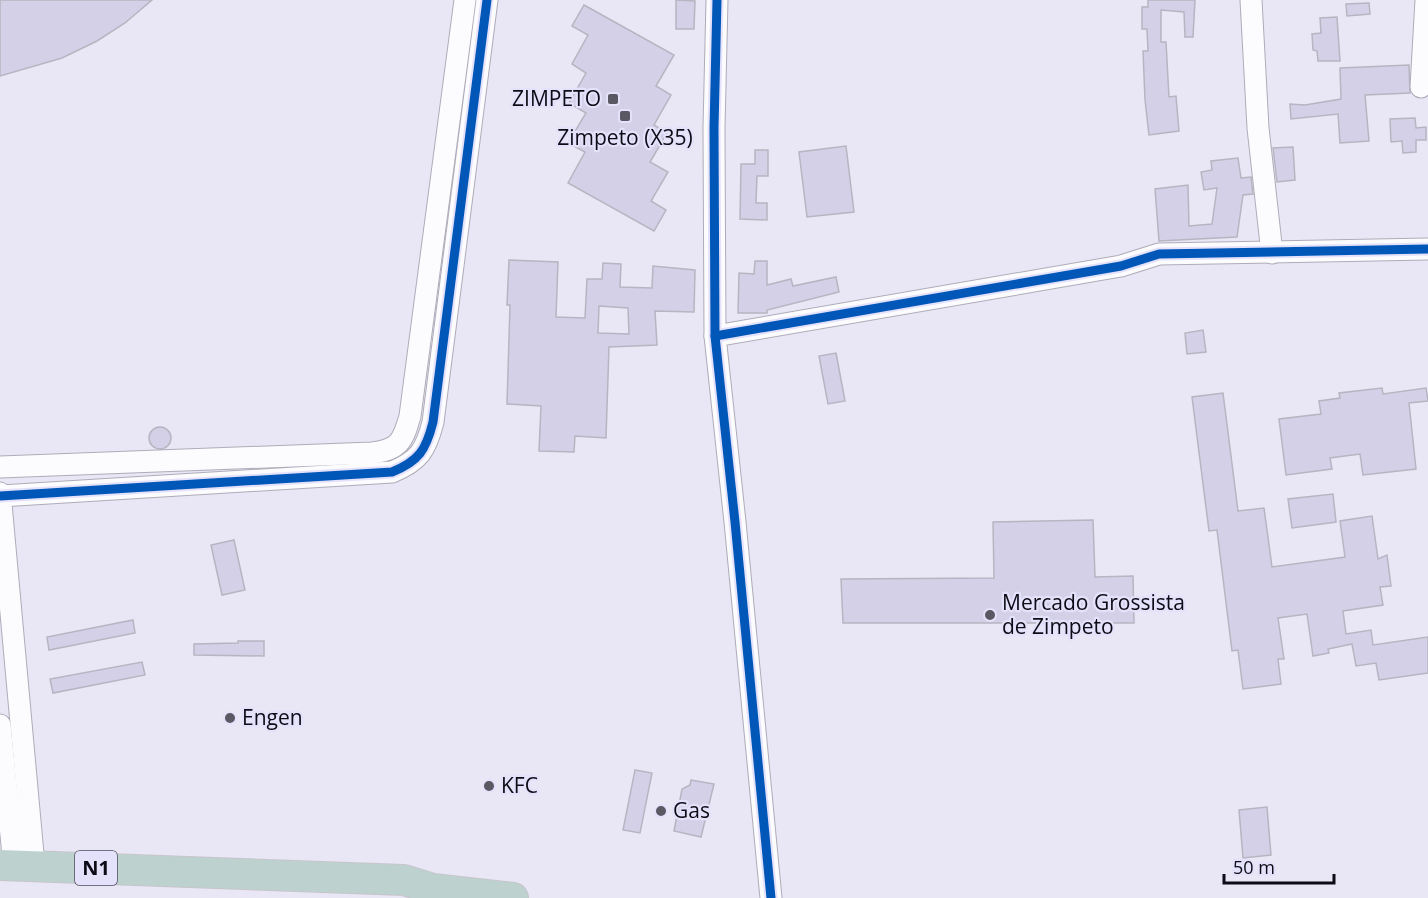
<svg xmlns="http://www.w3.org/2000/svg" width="1428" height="898" viewBox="0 0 1428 898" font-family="'Open Sans',sans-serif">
<rect width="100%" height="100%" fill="#e9e7f5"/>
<!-- building -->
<g fill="#d4d0e7" stroke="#b6b5c1" stroke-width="1.5" fill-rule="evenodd">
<path d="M0,0H152L125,23L97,41L62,58L0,76Z"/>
<path d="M676,0L695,1L694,29H676Z"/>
<path d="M1148,0H1195L1193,37H1185L1184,12L1161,10V42H1166L1169,97L1176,96L1179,131L1149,135L1145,100L1143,51H1148L1147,29H1142V7H1148Z"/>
<path d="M1369,3L1370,14L1347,16L1346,4Z"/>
<path d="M584,5L674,55L656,86L671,95L654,125L667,133L650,162L668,172L651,201L666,210L654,231L568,183L585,152L568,143L586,113L569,103L586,73L572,64L588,35L572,26Z"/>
<path d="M1337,17L1340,61H1318L1317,51L1313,50L1312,34L1321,33L1320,18Z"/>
<path d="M1409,65L1410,93L1365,95L1369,141L1340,143L1338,114L1291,119L1290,104L1305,105L1341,99L1340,68Z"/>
<path d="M1415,118L1416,128L1426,127V140H1416V152L1403,153L1402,141L1391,142L1390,119Z"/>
<path d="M846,146L854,212L807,217L799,152Z"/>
<path d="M1293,147L1295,180L1277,182L1273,148Z"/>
<path d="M755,150H768V176H757L756,203H767V220L740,219L741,164H755Z"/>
<path d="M1238,158L1241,178L1251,177L1253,194L1243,195L1237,237L1159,241L1155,189L1188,185L1189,226L1212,224L1217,188L1204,190L1201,172L1212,170L1211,161Z"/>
<path d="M509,260L558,262L556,317L585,318L587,279H602L603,263L621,264L620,287L652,288L653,266L695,270L694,312L655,311L657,345L609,347L606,438L575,436L574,452L539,451L541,406L507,404L510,305H507ZM599,306L628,308L629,334L598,333Z"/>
<path d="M755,261H767V285L791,279L793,286L836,277L839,292L767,310V313H738L739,273L754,274Z"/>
<path d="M1203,330L1206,352L1187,354L1185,333Z"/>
<path d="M836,353L845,401L828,404L819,356Z"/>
<path d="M1382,388L1383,394L1426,388L1428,401L1409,403L1416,469L1363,475L1360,454L1330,458L1332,469L1286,475L1279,419L1321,414L1319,401L1340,398L1339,393Z"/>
<path d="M1223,393L1238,511L1264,508L1272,567L1345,557L1340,521L1372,516L1378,559L1387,555L1391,586L1380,587L1383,605L1343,611L1346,634L1371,630L1373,645L1428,637V673L1379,680L1376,663L1356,666L1352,644L1328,649L1329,653L1313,656L1307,614L1278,618L1284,659H1278L1281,684L1243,689L1238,650L1232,651L1217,530L1209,531L1192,397Z"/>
<circle cx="160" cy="438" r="11"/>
<path d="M1333,494L1336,522L1292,528L1288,499Z"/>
<path d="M1093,520L1095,577L1133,576L1134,623H843L841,579L994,578L993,522Z"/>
<path d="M234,540L245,590L222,595L211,545Z"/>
<path d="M133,620L135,633L49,650L47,637Z"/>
<path d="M238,641H264V656L194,655V644L238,643Z"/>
<path d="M142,662L145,675L53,693L50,679Z"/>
<path d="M635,770L652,773L640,833L623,830Z"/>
<path d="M691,780L714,784L701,837L674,831L682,789L690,785Z"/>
<path d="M1267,807L1271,855L1243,858L1239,810Z"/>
</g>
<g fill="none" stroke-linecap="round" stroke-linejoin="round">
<defs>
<g id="minor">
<path d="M717,0L714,128L715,336L735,522L771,898"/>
<path d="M1251,0L1258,128L1272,253"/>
<path d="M1421,87L1426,0"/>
<path d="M715,336L1121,266L1159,254L1428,249"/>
<path d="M0,467L372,453C399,450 403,441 410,416L465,0"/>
<path d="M0,493L34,865"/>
<path d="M0,496L392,472C419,461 426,450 433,422L487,0"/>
<path d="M0,725L14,865"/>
</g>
<path id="highway" d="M0,865L404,880L433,889L513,898"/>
</defs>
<!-- minor casing -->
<use href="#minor" stroke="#aeacb8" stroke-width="23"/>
<!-- highway casing -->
<use href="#highway" stroke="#c7c5cc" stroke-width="32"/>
<!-- minor -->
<use href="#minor" stroke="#fcfbfe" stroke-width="21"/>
<!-- highway -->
<use href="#highway" stroke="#bdd2cf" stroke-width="30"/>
<defs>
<g id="cycleway">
<path d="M717,0L714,128L715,336L735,522L771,898"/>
<path d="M715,336L1121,266L1159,254L1428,249"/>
<path d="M0,496L392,472C419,461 426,450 433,422L487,0"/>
</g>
</defs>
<!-- cycleway casing -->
<use href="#cycleway" stroke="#e4e1fb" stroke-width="13"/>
<!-- cycleway -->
<use href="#cycleway" stroke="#0057b8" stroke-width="9"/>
</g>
<!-- markers -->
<g fill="#5a5863" stroke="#e4e1fb" stroke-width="2">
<rect x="607" y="93" width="12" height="12" rx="3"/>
<rect x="619" y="110" width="12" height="12" rx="3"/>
<circle cx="990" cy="615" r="6"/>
<circle cx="230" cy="718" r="6"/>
<circle cx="489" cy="786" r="6"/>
<circle cx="661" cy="811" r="6"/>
</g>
<g text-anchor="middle" stroke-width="4.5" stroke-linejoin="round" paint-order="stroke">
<!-- shield labels -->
<rect fill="#e4e1fb" stroke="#4e4b5a" stroke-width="1.5" x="75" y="851" width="42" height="34" rx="4.5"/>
<g font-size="20" font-weight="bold" fill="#0d0b15">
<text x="96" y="875">N1</text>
</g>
<!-- poi labels -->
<g font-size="21" fill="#0d0b15" stroke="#e4e1fb" text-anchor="start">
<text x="601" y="106" text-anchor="end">ZIMPETO</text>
<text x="625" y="145" text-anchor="middle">Zimpeto (X35)</text>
<text x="1002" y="610">Mercado Grossista<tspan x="1002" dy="24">de Zimpeto</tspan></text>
<text x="242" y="725">Engen</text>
<text x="501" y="793">KFC</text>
<text x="673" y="818">Gas</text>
</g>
</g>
<!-- scale -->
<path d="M1224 874v9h110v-9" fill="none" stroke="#0d0b15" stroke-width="3"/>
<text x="1233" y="874" font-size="18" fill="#0d0b15" stroke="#e4e1fb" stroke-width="4.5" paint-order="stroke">50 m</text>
</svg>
